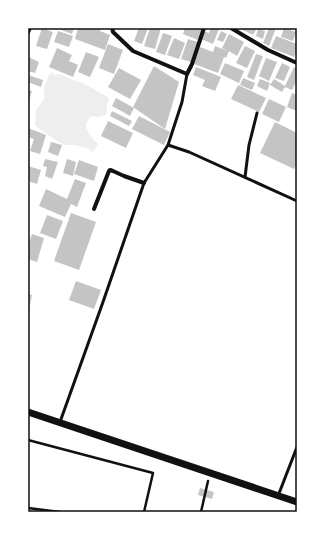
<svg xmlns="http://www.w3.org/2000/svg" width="325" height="540" viewBox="0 0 325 540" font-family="'Fira Sans',sans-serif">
<rect width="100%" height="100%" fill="#fff"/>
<!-- green -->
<path fill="#eee" d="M52,72L55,75L60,74L68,78L83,83L108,97L109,100C105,106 108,110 106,115L98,117L91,116L86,123V128L91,137L98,144L93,152L89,149L75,145H66L60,143L35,126L36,110L44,99V88L49,75Z"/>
<!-- building -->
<g fill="#c4c4c4">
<path d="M42,28L53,32L47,49L36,46Z"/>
<path d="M56,28H74L72,34Z"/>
<path d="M78,28H101L100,31L110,35L105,50L75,39Z"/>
<path d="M139,28H148L142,44L134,41Z"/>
<path d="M150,28H161L155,49L144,46Z"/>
<path d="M185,28H202L198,40L183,34Z"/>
<path d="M211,28L219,29L213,44L201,39L204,31L209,33Z"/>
<path d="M239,28H257L253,35Z"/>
<path d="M269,28H276L269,46L263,43Z"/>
<path d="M284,28L296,32L293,41L281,37Z"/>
<path d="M258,29L265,31L263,39L256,36Z"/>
<path d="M58,31L73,36L69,47L54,42Z"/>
<path d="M221,31L227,34L223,42L217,40Z"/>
<path d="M163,33L172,36L165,55L156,52Z"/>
<path d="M229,34L244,42L237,56L229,51L226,58L224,57L218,73L194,64L200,47L213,52L215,46L228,51L222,48Z"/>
<path d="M276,36L297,44V50L294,57L271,48Z"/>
<path d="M174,38L185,43L179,59L167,55Z"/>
<path d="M188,39L198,42L191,62L181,59Z"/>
<path d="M108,44L123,50L114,74L99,68Z"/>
<path d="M245,46L255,51L247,68L236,63Z"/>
<path d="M57,48L72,55L69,61L78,65L73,77L49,67Z"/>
<path d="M86,52L99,57L90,77L78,72Z"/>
<path d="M256,54L263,56L254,80L247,77Z"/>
<path d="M28,57L39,62L35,73L28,71Z"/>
<path d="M266,58L277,62L269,81L259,76Z"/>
<path d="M225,63L244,71L239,83L220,74Z"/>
<path d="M282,63L290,67L284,81L275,78Z"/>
<path d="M154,66L179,82L165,129L133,107Z"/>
<path d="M196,67L221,77L215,91L202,86L205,80L193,75Z"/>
<path d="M294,67L297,69V80L292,90L285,87L282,92L270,85L274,79L285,86Z"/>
<path d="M119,68L141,80L130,99L108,87Z"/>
<path d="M28,75L43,80L41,87L28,82Z"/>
<path d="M243,78L255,83L252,90L240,85Z"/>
<path d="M260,79L270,83L267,91L257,86Z"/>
<path d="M238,85L266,98L259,112L231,99Z"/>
<path d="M28,90L32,91L28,104Z"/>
<path d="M292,93L297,95V111L287,107Z"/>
<path d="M116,98L134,108L130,116L112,106Z"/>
<path d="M269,99L286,107L279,122L262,114Z"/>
<path d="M112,111L132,121L129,126L110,116Z"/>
<path d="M139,116L170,132L164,145L132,129Z"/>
<path d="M108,121L133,133L126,148L101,136Z"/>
<path d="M275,122L297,133V162L294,169L260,153Z"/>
<path d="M28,128L46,135L40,154L30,151L34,139L28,137Z"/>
<path d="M51,142L62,145L58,156L48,152Z"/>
<path d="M45,159L58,162L52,179L45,176L47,167L43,166Z"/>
<path d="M67,159L76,162L73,176L63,173Z"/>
<path d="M79,160L98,167L94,181L74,174Z"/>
<path d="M28,166L41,170L37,184L28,181Z"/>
<path d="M75,179L86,183L77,207L71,204L65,217L39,206L46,189L67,199Z"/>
<path d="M71,213L96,222L79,270L54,261Z"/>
<path d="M47,215L63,221L56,239L40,233Z"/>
<path d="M32,234L44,238L37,262L28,259V246Z"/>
<path d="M76,281L101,290L94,309L69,300Z"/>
<path d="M28,294L32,295L29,309H28Z"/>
<path d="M200,488L214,492L212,499L198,495Z"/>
</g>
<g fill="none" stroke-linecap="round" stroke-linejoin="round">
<!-- path -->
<g stroke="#111" stroke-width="2.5">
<path d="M28,440L153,473L144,512"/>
<path d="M28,508L60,512"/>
<path d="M201,512L208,481"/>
</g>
<!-- service -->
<g stroke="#111" stroke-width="3">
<path d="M168,145L189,152L297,201"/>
<path d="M245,177L249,145L257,113"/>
<path d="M60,422L103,302L144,183L168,145L182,102L187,74"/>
<path d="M278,496L297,447"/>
</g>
<!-- pedestrian -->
<path stroke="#111" stroke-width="3.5" d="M28,33L30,28"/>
<!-- minor -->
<g stroke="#111" stroke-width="4">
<path d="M112,28L113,32L133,51L187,74L192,64L204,28"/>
<path d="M231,28L268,50L297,63"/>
<path d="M94,209L109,171L110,170L113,171L124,176L144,183"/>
</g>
<!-- tertiary -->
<path stroke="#111" stroke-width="7" d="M28,412L297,502"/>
</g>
<!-- border -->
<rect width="325" height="540" fill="none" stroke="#ffffff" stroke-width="58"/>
<rect x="29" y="29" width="267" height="482" fill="none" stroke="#111" stroke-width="1.5"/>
</svg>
